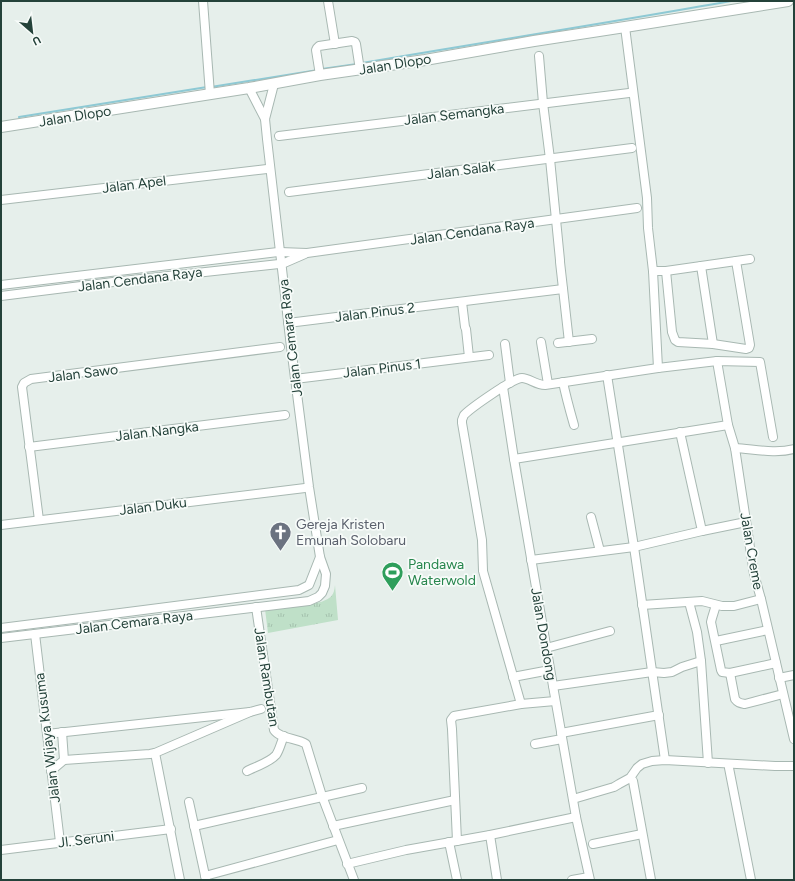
<svg xmlns="http://www.w3.org/2000/svg" width="795" height="881" viewBox="0 0 795 881" font-family="Figtree,sans-serif">
<defs>
<pattern id="park-tufts" width="24" height="20" patternUnits="userSpaceOnUse"><rect width="24" height="20" fill="#bfe0c8"/><path d="M3 7l-1-3M5 7V3M7 7l1-3M15 17l-1-3M17 17v-4M19 17l1-3" fill="none" stroke="#a4c1ad"/></pattern>
</defs>
<rect width="100%" height="100%" fill="#e6efeb"/>
<!-- park -->
<path fill="url(#park-tufts)" d="M335,585L338,620L268,633L265,609L321,602C331,598 334,596 335,585Z"/>
<g fill="none" stroke-linecap="round" stroke-linejoin="round">
<!-- stream -->
<g stroke="#8ec9d4" stroke-width="2">
<path d="M362,63C485,42 608,23 731,1"/>
<path d="M322,69L357,64"/>
<path d="M211,87L318,70"/>
<path d="M19,117L207,87"/>
</g>
<defs>
<g id="minor">
<path d="M203,1L210,94"/>
<path d="M328,1L335,44"/>
<path d="M625,27L647,198L648,228L653,271L658,368"/>
<path d="M539,56L543,103L550,159L560,260"/>
<path d="M320,75L316,50L317,48L319,46L352,41L355,42L356,44L360,70"/>
<path d="M249,88L265,119"/>
<path d="M279,136L629,93"/>
<path d="M289,192L632,148"/>
<path d="M1,200L267,169"/>
<path d="M280,252L307,253L637,208"/>
<path d="M560,262L569,342"/>
<path d="M282,264L305,254"/>
<path d="M701,266L713,344"/>
<path d="M653,271H666L750,259"/>
<path d="M666,271L672,332L675,340L678,342L713,344L746,349L749,348L750,345L736,261"/>
<path d="M1,285L278,252"/>
<path d="M1,296L113,282L279,264"/>
<path d="M462,302L465,327"/>
<path d="M288,323L563,289"/>
<path d="M466,329L469,357"/>
<path d="M541,342L548,384"/>
<path d="M558,343L592,339"/>
<path d="M505,344L510,383"/>
<path d="M717,361L728,425L735,448L754,574L761,599L794,739"/>
<path d="M607,375L634,547L665,760"/>
<path d="M295,379L489,355"/>
<path d="M563,382C566,397 570,411 574,425"/>
<path d="M503,387L514,459L553,686L576,817L590,880"/>
<path d="M29,447L285,415"/>
<path d="M735,448C754,449 775,454 794,449"/>
<path d="M514,459L728,425"/>
<path d="M591,517L600,551"/>
<path d="M39,520L22,387L24,383L31,379L280,347"/>
<path d="M1,525L305,488"/>
<path d="M702,531L746,522"/>
<path d="M531,560L634,547L702,531L680,432"/>
<path d="M689,602L697,632L701,661L708,763"/>
<path d="M642,605L702,601L722,606H734L761,599"/>
<path d="M716,605L712,618L711,622L721,670L722,672L730,673L776,663"/>
<path d="M256,607L274,730C280,739 297,738 306,744L322,796L354,880"/>
<path d="M1,628L89,617L299,590L309,585L320,557"/>
<path d="M35,634L60,842"/>
<path d="M1,638L309,601L318,597L322,593L325,586L326,574L320,557L309,487L291,347L267,139L265,119L274,84"/>
<path d="M716,641L768,630"/>
<path d="M546,648L610,631"/>
<path d="M730,673L735,699C738,703 740,703 745,704L783,694"/>
<path d="M513,677L550,670"/>
<path d="M779,678L794,675"/>
<path d="M553,686L652,672L664,673L672,672L682,667L701,661"/>
<path d="M521,704L483,571L482,540L462,423V420L464,415C471,408 513,378 522,378C529,378 536,385 545,385L658,368L717,361L760,362L773,437"/>
<path d="M561,733L659,715"/>
<path d="M47,734L250,712L261,709"/>
<path d="M535,744L562,739"/>
<path d="M64,760L150,754L155,753"/>
<path d="M729,768L751,880"/>
<path d="M51,771L64,760L62,732"/>
<path d="M247,771C255,767 270,762 276,755C280,749 281,742 284,736"/>
<path d="M633,781L651,880"/>
<path d="M573,799L614,787L619,784L630,778L637,768L642,764L652,761L665,760L775,766H794"/>
<path d="M189,802L206,880"/>
<path d="M194,826L362,788"/>
<path d="M333,826L455,800"/>
<path d="M490,835L497,880"/>
<path d="M457,841L452,729L451,720L454,716L521,704L555,701"/>
<path d="M449,842L457,880"/>
<path d="M593,844L642,834"/>
<path d="M1,850L171,829"/>
<path d="M347,864L406,850L490,835L576,817"/>
<path d="M205,876L338,840"/>
<path d="M180,880L155,753L250,712"/>
<path d="M572,880L589,877"/>
</g>
<path id="tertiary" d="M1,127L249,88L320,75L425,60L534,41L625,27L788,1"/>
</defs>
<!-- minor casing -->
<use href="#minor" stroke="#a8b8b2" stroke-width="10"/>
<!-- tertiary casing -->
<use href="#tertiary" stroke="#a8b8b2" stroke-width="12"/>
<!-- minor -->
<use href="#minor" stroke="#fff" stroke-width="8"/>
<!-- tertiary -->
<use href="#tertiary" stroke="#fff" stroke-width="10"/>
</g>
<!-- icons -->
<defs>
<symbol id="church-pin" viewBox="-11 -11 22 30"><path d="M0 17L-7.5 6A9.5 9.5 0 1 1 7.5 6Z" fill="#6b7280" stroke="#f7fbf9"/><path d="M-1.2-6h2.4v3.5h3.3v2.4h-3.3V6h-2.4V-.1h-3.3v-2.4h3.3Z" fill="#fff"/></symbol>
<symbol id="stadium-pin" viewBox="-11 -11 22 30"><path d="M0 17L-7.5 6A9.5 9.5 0 1 1 7.5 6Z" fill="#2e9e5b" stroke="#f7fbf9"/><path d="M0-5a6.5 5 0 1 0 0 10a6.5 5 0 1 0 0-10ZM-3.5-1.8h7v3.6h-7Z" fill="#fff"/></symbol>
</defs>
<g fill-rule="evenodd">
<use href="#church-pin" x="268" y="520" width="25" height="34"/>
<use href="#stadium-pin" x="380" y="560" width="25" height="34"/>
</g>
<g text-anchor="middle" stroke-width="3.5" stroke-linejoin="round" paint-order="stroke">
<!-- street labels -->
<g font-size="14" fill="#24423a" stroke="#f7fbf9">
<text transform="translate(395 64) rotate(-9)" y="5">Jalan Dlopo</text>
<text transform="translate(454 114) rotate(-7)" y="5">Jalan Semangka</text>
<text transform="translate(75 116) rotate(-9)" y="5">Jalan Dlopo</text>
<text transform="translate(461 170) rotate(-7)" y="5">Jalan Salak</text>
<text transform="translate(134 184) rotate(-7)" y="5">Jalan Apel</text>
<text transform="translate(472 231) rotate(-8)" y="5">Jalan Cendana Raya</text>
<text transform="translate(140 279) rotate(-7)" y="5">Jalan Cendana Raya</text>
<text transform="translate(375 312) rotate(-7)" y="5">Jalan Pinus 2</text>
<text transform="translate(290 338) rotate(-97)" y="5">Jalan Cemara Raya</text>
<text transform="translate(382 368) rotate(-7)" y="5">Jalan Pinus 1</text>
<text transform="translate(83 373) rotate(-7)" y="5">Jalan Sawo</text>
<text transform="translate(157 431) rotate(-7)" y="5">Jalan Nangka</text>
<text transform="translate(153 506) rotate(-7)" y="5">Jalan Duku</text>
<text transform="translate(752 551) rotate(80)" y="5">Jalan Creme</text>
<text transform="translate(134 622) rotate(-7)" y="5">Jalan Cemara Raya</text>
<text transform="translate(544 634) rotate(80)" y="5">Jalan Dondong</text>
<text transform="translate(267 677) rotate(81)" y="5">Jalan Rambutan</text>
<text transform="translate(47 738) rotate(-97)" y="5">Jalan Wijaya Kusuma</text>
<text transform="translate(86 839) rotate(-7)" y="5">Jl. Seruni</text>
</g>
<!-- worship labels -->
<g font-size="14" fill="#5b616d" stroke="#f7fbf9" text-anchor="start">
<text x="296" y="529">Gereja Kristen<tspan x="296" dy="16">Emunah Solobaru</tspan></text>
</g>
<!-- leisure labels -->
<g font-size="14" fill="#27864d" stroke="#f7fbf9" text-anchor="start">
<text x="408" y="569">Pandawa<tspan x="408" dy="16">Waterwold</tspan></text>
</g>
</g>
<!-- border -->
<rect width="795" height="881" fill="none" stroke="#24423a" stroke-width="4"/>
<!-- north arrow -->
<g transform="translate(32 32) rotate(152)" stroke="#f7fbf9" stroke-width="3" paint-order="stroke">
<path d="M0-3L7 15L0 10L-7 15Z" fill="#24423a"/>
<text y="-6" font-size="11" font-weight="bold" text-anchor="middle" fill="#24423a">U</text>
</g>
</svg>
